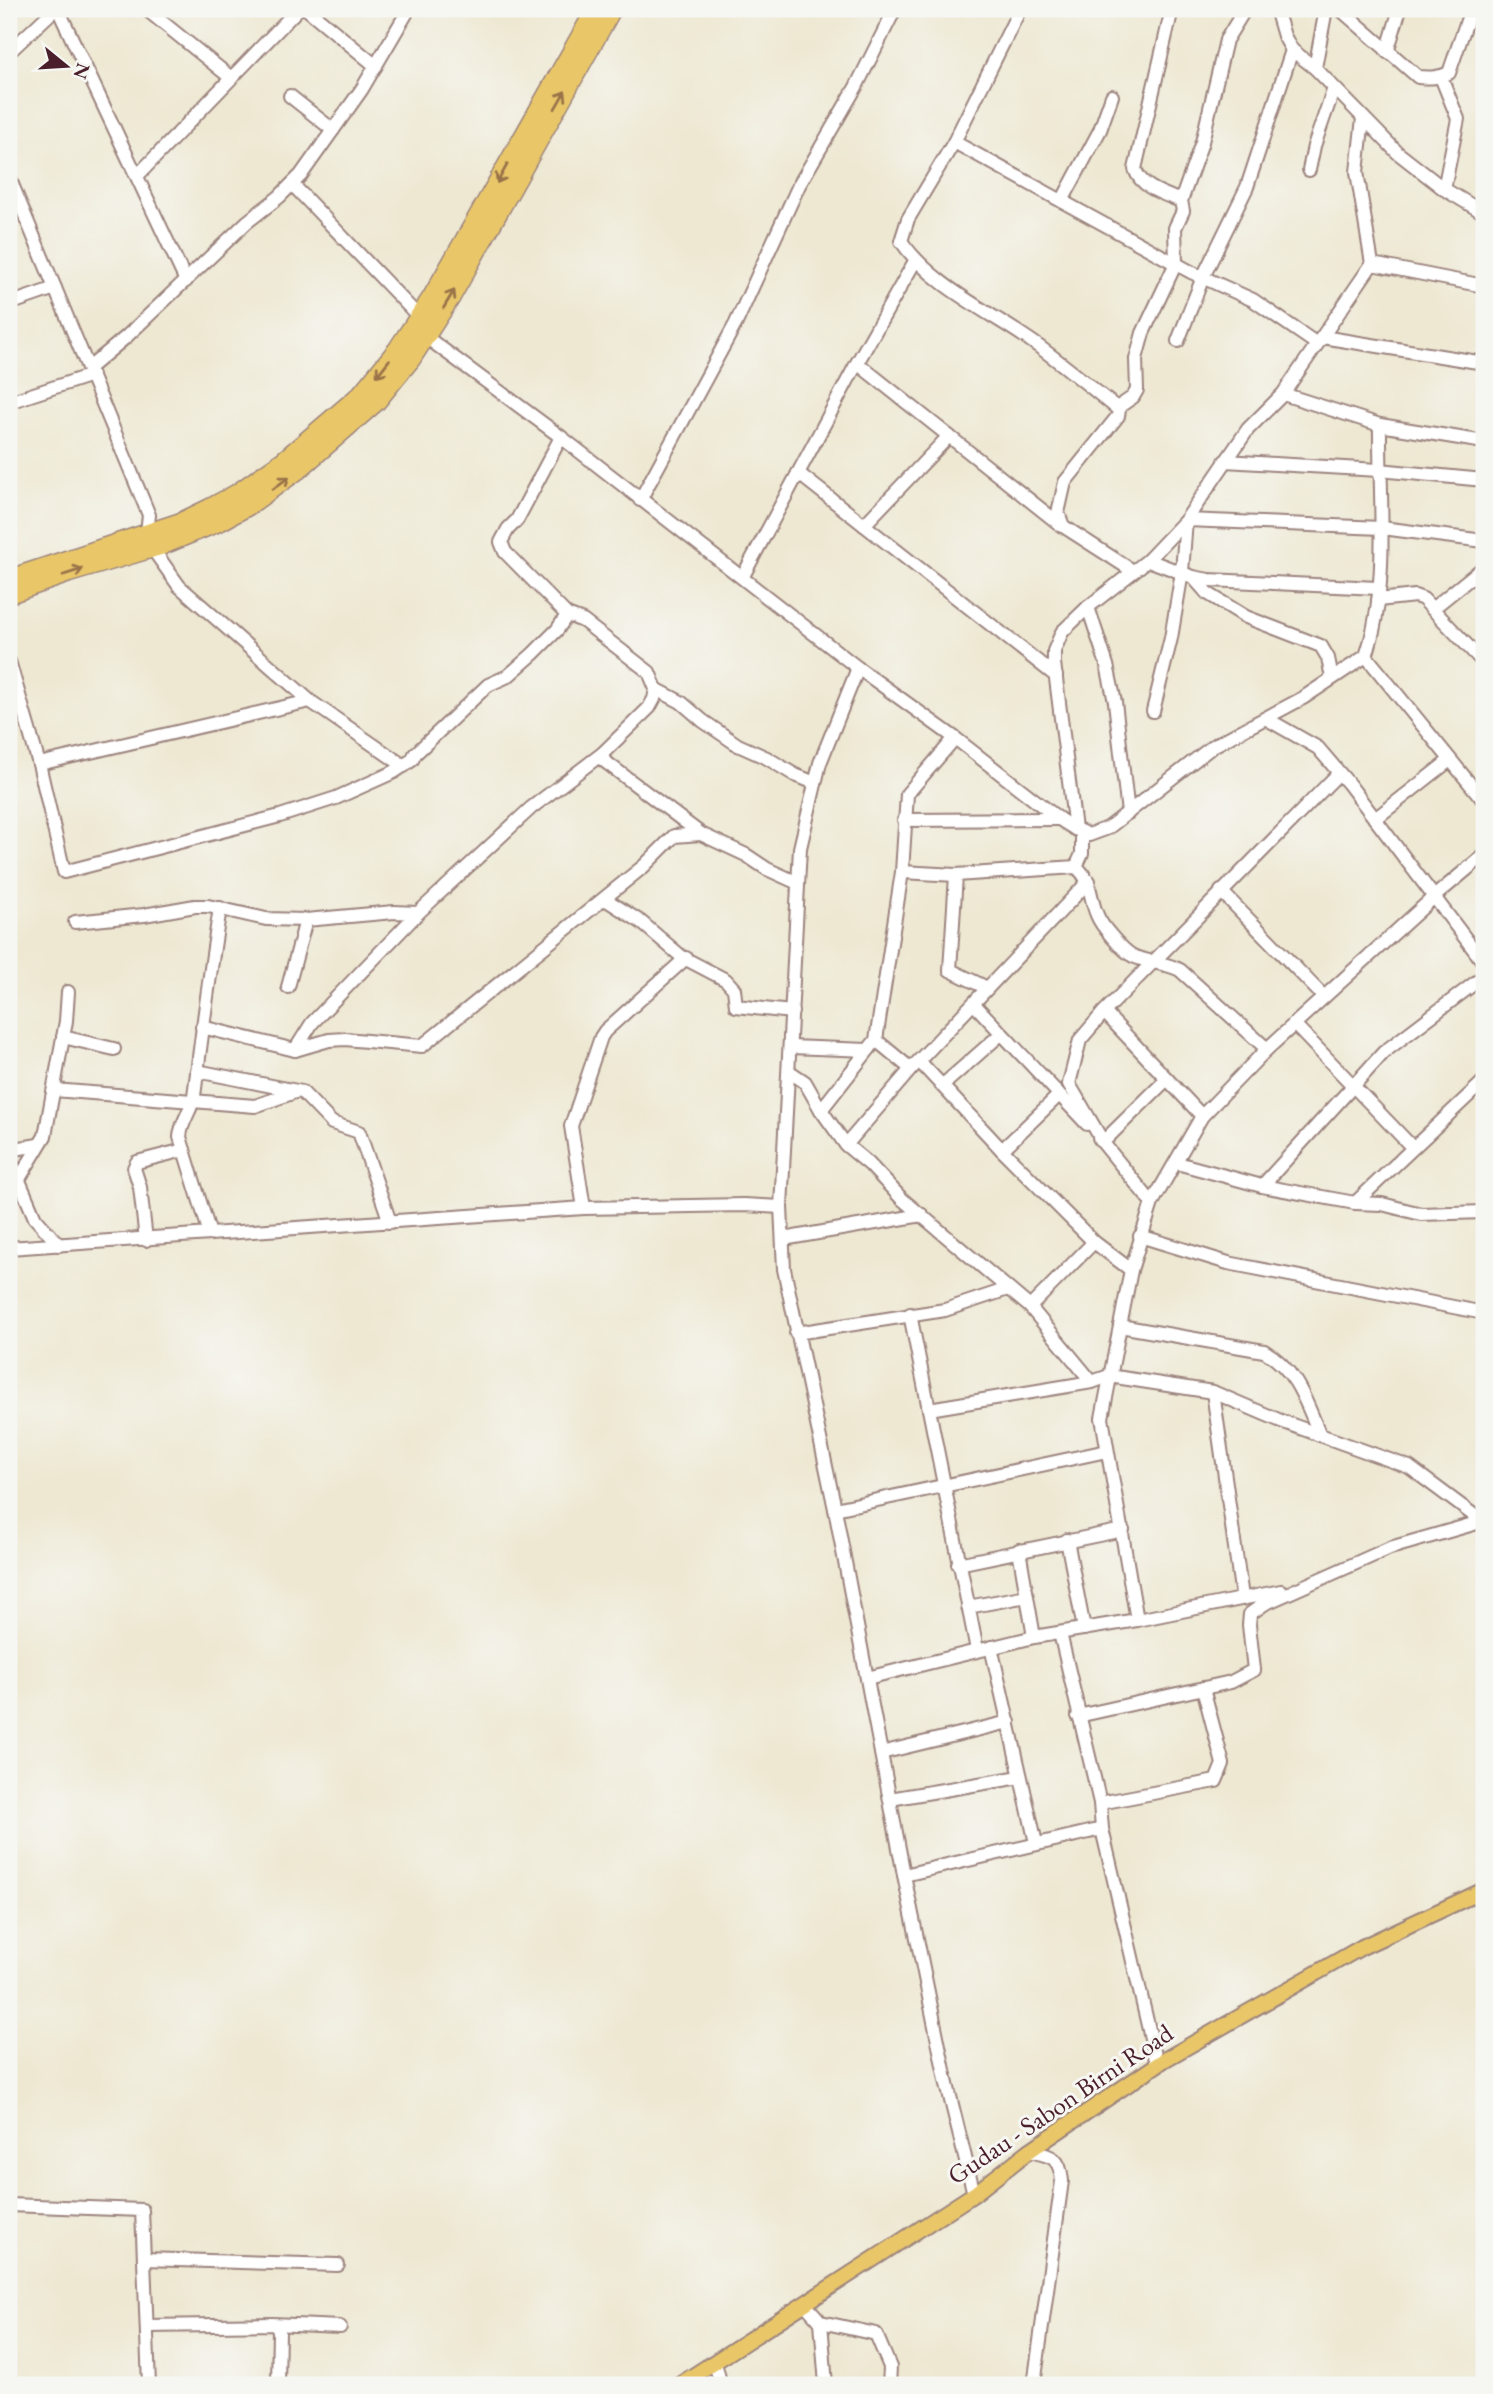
<svg xmlns="http://www.w3.org/2000/svg" width="1493" height="2394" viewBox="0 0 1493 2394" font-family="'EB Garamond',serif">
<rect width="100%" height="100%" fill="#f6f6f2"/>
<filter id="ink" filterUnits="userSpaceOnUse"><feTurbulence type="fractalNoise" baseFrequency=".0143" numOctaves="2"/><feDisplacementMap in="SourceGraphic" scale="14" xChannelSelector="R" yChannelSelector="G"/><feConvolveMatrix kernelMatrix="1 2 1 2 8 2 1 2 1" color-interpolation-filters="sRGB"/></filter>
<filter id="wash" filterUnits="userSpaceOnUse"><feTurbulence type="fractalNoise" baseFrequency=".00686" numOctaves="4" result="noise"/><feDisplacementMap in="SourceGraphic" scale="28" xChannelSelector="R" yChannelSelector="G"/><feGaussianBlur stdDeviation="1.57" result="paint"/><feColorMatrix in="noise" values="0 0 0 0 0 0 0 0 0 0 0 0 0 0 0 0 0 1.4 0 .05"/><feComposite in="paint" operator="in"/></filter>
<g filter="url(#wash)">
<rect width="100%" height="100%" fill="#eee8d2"/>
</g>
<g filter="url(#ink)">
<g fill="none" stroke-linecap="round" stroke-linejoin="round">
<defs>
<g id="minor">
<path d="M58,9L186,281"/>
<path d="M146,9L230,77"/>
<path d="M307,9L376,66"/>
<path d="M1020,9L954,142L908,219L901,241C933,287 989,311 1034,343C1063,364 1091,387 1119,410L1118,416L1065,482L1058,513L1063,526L1133,571"/>
<path d="M1172,9L1135,169C1141,188 1164,194 1181,201"/>
<path d="M1276,9L1284,36L1292,50L1315,68L1398,153L1444,189L1484,213"/>
<path d="M1340,9L1418,77C1430,78 1439,78 1449,73L1471,9"/>
<path d="M9,52L55,9"/>
<path d="M1387,52L1400,9"/>
<path d="M1315,68L1326,9"/>
<path d="M1441,77L1458,119L1444,189"/>
<path d="M290,96L333,130"/>
<path d="M954,142L1191,272L1253,300L1317,344"/>
<path d="M1309,170L1314,146L1334,88"/>
<path d="M138,175L298,9"/>
<path d="M9,177L149,515L147,533L152,548L179,586L310,701L404,766"/>
<path d="M292,184L419,317"/>
<path d="M1062,201L1100,130L1112,96"/>
<path d="M1372,264L1484,286"/>
<path d="M9,304L55,288"/>
<path d="M426,337L561,437L858,668L955,738L1059,819L1075,829L1089,835L1108,828L1213,746L1303,698L1366,656C1390,587 1379,497 1380,425"/>
<path d="M1322,337L1484,363"/>
<path d="M1178,341L1203,277L1247,187L1292,50"/>
<path d="M857,363L1062,526"/>
<path d="M89,368L126,337L247,222L279,197L301,175L362,89L409,9"/>
<path d="M1283,394L1380,425L1484,442"/>
<path d="M9,402L92,375"/>
<path d="M1117,408L1133,397L1137,390L1136,359L1143,333L1176,263L1175,228L1183,211L1181,201L1202,142L1226,40L1245,9"/>
<path d="M561,437L517,520L508,529L501,542L505,552L567,615L583,621L649,672L656,689L654,699L649,708L603,753V760L701,834L746,855L767,869L798,883"/>
<path d="M1225,461L1379,470L1484,480"/>
<path d="M798,473L1056,676"/>
<path d="M640,500L736,323L799,185L856,87L895,9"/>
<path d="M1186,520L1382,528L1484,541"/>
<path d="M864,525L949,436"/>
<path d="M1148,560L1193,577L1209,580L1378,588"/>
<path d="M743,576L857,363L915,261"/>
<path d="M1193,577L1207,593L1246,617L1321,646L1328,658L1332,678"/>
<path d="M1378,600L1415,596L1423,599L1484,663"/>
<path d="M1088,607L1107,665L1115,702L1128,813"/>
<path d="M1432,609L1484,567"/>
<path d="M1366,656L1484,801"/>
<path d="M9,661L39,764L310,701"/>
<path d="M858,668L820,763L800,848L781,1207L784,1269L835,1509L904,1875L946,2080L974,2194"/>
<path d="M656,689L681,702L703,721L738,745L767,758L795,775L815,783"/>
<path d="M1153,711L1171,638L1182,572L1186,520"/>
<path d="M1267,719L1318,748L1348,783L1484,963"/>
<path d="M39,764L64,872L280,816L336,798L394,772L412,760L415,754L488,685L508,676L533,654L557,630L567,615"/>
<path d="M1375,819L1450,760"/>
<path d="M904,820L1059,819"/>
<path d="M1075,829L1054,663V651L1062,632L1088,607L1148,560L1186,520L1248,429L1283,394L1372,264L1357,172L1363,118"/>
<path d="M1076,867L1082,854V833"/>
<path d="M902,872L956,875L1076,867C1092,879 1089,897 1097,915C1101,926 1123,951 1133,956C1148,963 1165,962 1180,970L1267,1049"/>
<path d="M956,875L950,970L987,988"/>
<path d="M1221,891L1324,997"/>
<path d="M605,899L641,922L682,957L726,980L734,989L736,1006L792,1012"/>
<path d="M75,922L144,915L195,906H208L266,919L306,920L394,912L418,913"/>
<path d="M288,987L306,920"/>
<path d="M974,1004L1087,1124"/>
<path d="M1104,1012L1202,1116"/>
<path d="M1294,1024L1412,1147"/>
<path d="M202,1027L295,1050L329,1040L345,1039L422,1046L644,866L674,836L701,834"/>
<path d="M63,1037L114,1049"/>
<path d="M876,1040L911,1069"/>
<path d="M790,1047L868,1050"/>
<path d="M295,1050L312,1023L418,913L531,808L603,753"/>
<path d="M919,1061L1002,1150L1094,1242L1131,1270"/>
<path d="M197,1071L302,1092L332,1123L359,1132L390,1222"/>
<path d="M790,1072L805,1082L821,1110L846,1145L869,1164L902,1199L1030,1307L1092,1382"/>
<path d="M943,1085L1001,1034"/>
<path d="M54,1090L255,1106L295,1092"/>
<path d="M821,1110L876,1040L902,872L907,794L955,738"/>
<path d="M1099,1138L1152,1203"/>
<path d="M1103,1142L1069,1084L1080,1040L1104,1012L1339,773"/>
<path d="M1103,1142L1167,1079"/>
<path d="M846,1145L911,1069L1089,881"/>
<path d="M9,1150L38,1145"/>
<path d="M1002,1150L1059,1095"/>
<path d="M9,1157L35,1218L59,1245"/>
<path d="M1177,1163L1262,1186L1355,1203L1382,1204L1421,1214L1484,1212"/>
<path d="M19,1179L45,1136L66,1021L68,992"/>
<path d="M1262,1186L1384,1052L1484,976"/>
<path d="M1355,1203L1484,1081"/>
<path d="M584,1208L571,1126L601,1037L605,1031L686,958"/>
<path d="M210,1234L180,1137C181,1121 192,1110 194,1096C202,1033 210,971 220,908"/>
<path d="M1140,1236L1228,1263L1484,1313"/>
<path d="M783,1239L922,1215"/>
<path d="M146,1240L140,1187L134,1168L137,1162L184,1150"/>
<path d="M9,1248L584,1208L744,1205L781,1207"/>
<path d="M1030,1307L1094,1242"/>
<path d="M910,1314L977,1650"/>
<path d="M1120,1326L1264,1351C1296,1369 1306,1402 1320,1435"/>
<path d="M796,1333L945,1310L1008,1289"/>
<path d="M1213,1392L1242,1597"/>
<path d="M929,1409L1092,1382L1109,1376L1213,1392L1281,1421L1409,1467L1483,1522"/>
<path d="M835,1509L1107,1451"/>
<path d="M1067,1540L1084,1629"/>
<path d="M1019,1550L1034,1637"/>
<path d="M958,1564L1123,1530"/>
<path d="M968,1607L1027,1596"/>
<path d="M1137,1620L1102,1418L1131,1270L1152,1203L1202,1116L1267,1049L1435,896L1484,855"/>
<path d="M1060,1633L1100,1803L1102,1829L1157,2064"/>
<path d="M991,1647L1036,1843"/>
<path d="M867,1678L1034,1637L1137,1620L1281,1591"/>
<path d="M1078,1716L1231,1682L1254,1670L1249,1625L1250,1614L1264,1604L1390,1548L1484,1521"/>
<path d="M881,1753L1009,1722"/>
<path d="M890,1799L1020,1777"/>
<path d="M1100,1803L1216,1781L1223,1764L1203,1688"/>
<path d="M904,1875L1102,1829"/>
<path d="M1029,2151C1051,2156 1060,2156 1062,2181L1034,2385"/>
<path d="M9,2205L142,2210L149,2385"/>
<path d="M145,2259L338,2265"/>
<path d="M805,2304L821,2322L876,2334L890,2367L889,2385"/>
<path d="M821,2322L826,2385"/>
<path d="M276,2325L279,2331L278,2385"/>
<path d="M147,2326L272,2324L340,2327"/>
<path d="M715,2363L721,2385"/>
</g>
<path id="major" d="M679,2385L974,2194L1029,2151L1164,2060L1362,1947L1484,1890"/>
<g id="highway">
<path d="M9,579L181,522L210,508L236,494L284,460L360,395L397,350L432,297L596,9"/>
<path d="M9,594L69,573L163,545L221,521L248,506L298,470L376,402L411,359L451,297L612,9"/>
</g>
</defs>
<!-- minor casing -->
<use href="#minor" stroke="#9c847e" stroke-width="16"/>
<!-- major casing -->
<use href="#major" stroke="#9c847e" stroke-width="18"/>
<!-- highway casing -->
<use href="#highway" stroke="#9c847e" stroke-width="21"/>
<!-- minor -->
<use href="#minor" stroke="#fff" stroke-width="12"/>
<!-- major -->
<use href="#major" stroke="#e9c769" stroke-width="14"/>
<!-- highway -->
<use href="#highway" stroke="#e9c769" stroke-width="18"/>
</g>
<!-- one-way arrows -->
<defs><path id="oneway-shaft" d="M-6 0H5M1.5-3L5.5 0L1.5 3" fill="none" stroke-width="1.6" stroke-linecap="round" stroke-linejoin="round" transform="scale(1.75)"/></defs>
<g stroke="#9a734a">
<use href="#oneway-shaft" transform="translate(560 100) rotate(-60)"/>
<use href="#oneway-shaft" transform="translate(502 174) rotate(119)"/>
<use href="#oneway-shaft" transform="translate(449 299) rotate(-59)"/>
<use href="#oneway-shaft" transform="translate(383 368) rotate(128)"/>
<use href="#oneway-shaft" transform="translate(281 483) rotate(-37)"/>
<use href="#oneway-shaft" transform="translate(73 572) rotate(-18)"/>
</g>
</g>
<g text-anchor="middle" stroke-width="6" stroke-linejoin="round" paint-order="stroke">
<!-- street labels -->
<g font-size="26" fill="#4a1f2b" stroke="#f6f6f2">
<text transform="translate(1060 2104) rotate(-34)" y="9">Gudau - Sabon Birni Road</text>
</g>
</g>
<!-- margin -->
<rect width="1493" height="2394" fill="none" stroke="#f6f6f2" stroke-width="35"/>
<!-- north arrow -->
<g transform="translate(66 66) rotate(108)" stroke="#f6f6f2" stroke-width="5" paint-order="stroke">
<path d="M0-5L12 26L0 18L-12 26Z" fill="#4a1f2b"/>
<text y="-10" font-size="19" font-weight="bold" text-anchor="middle" fill="#4a1f2b">N</text>
</g>
</svg>
